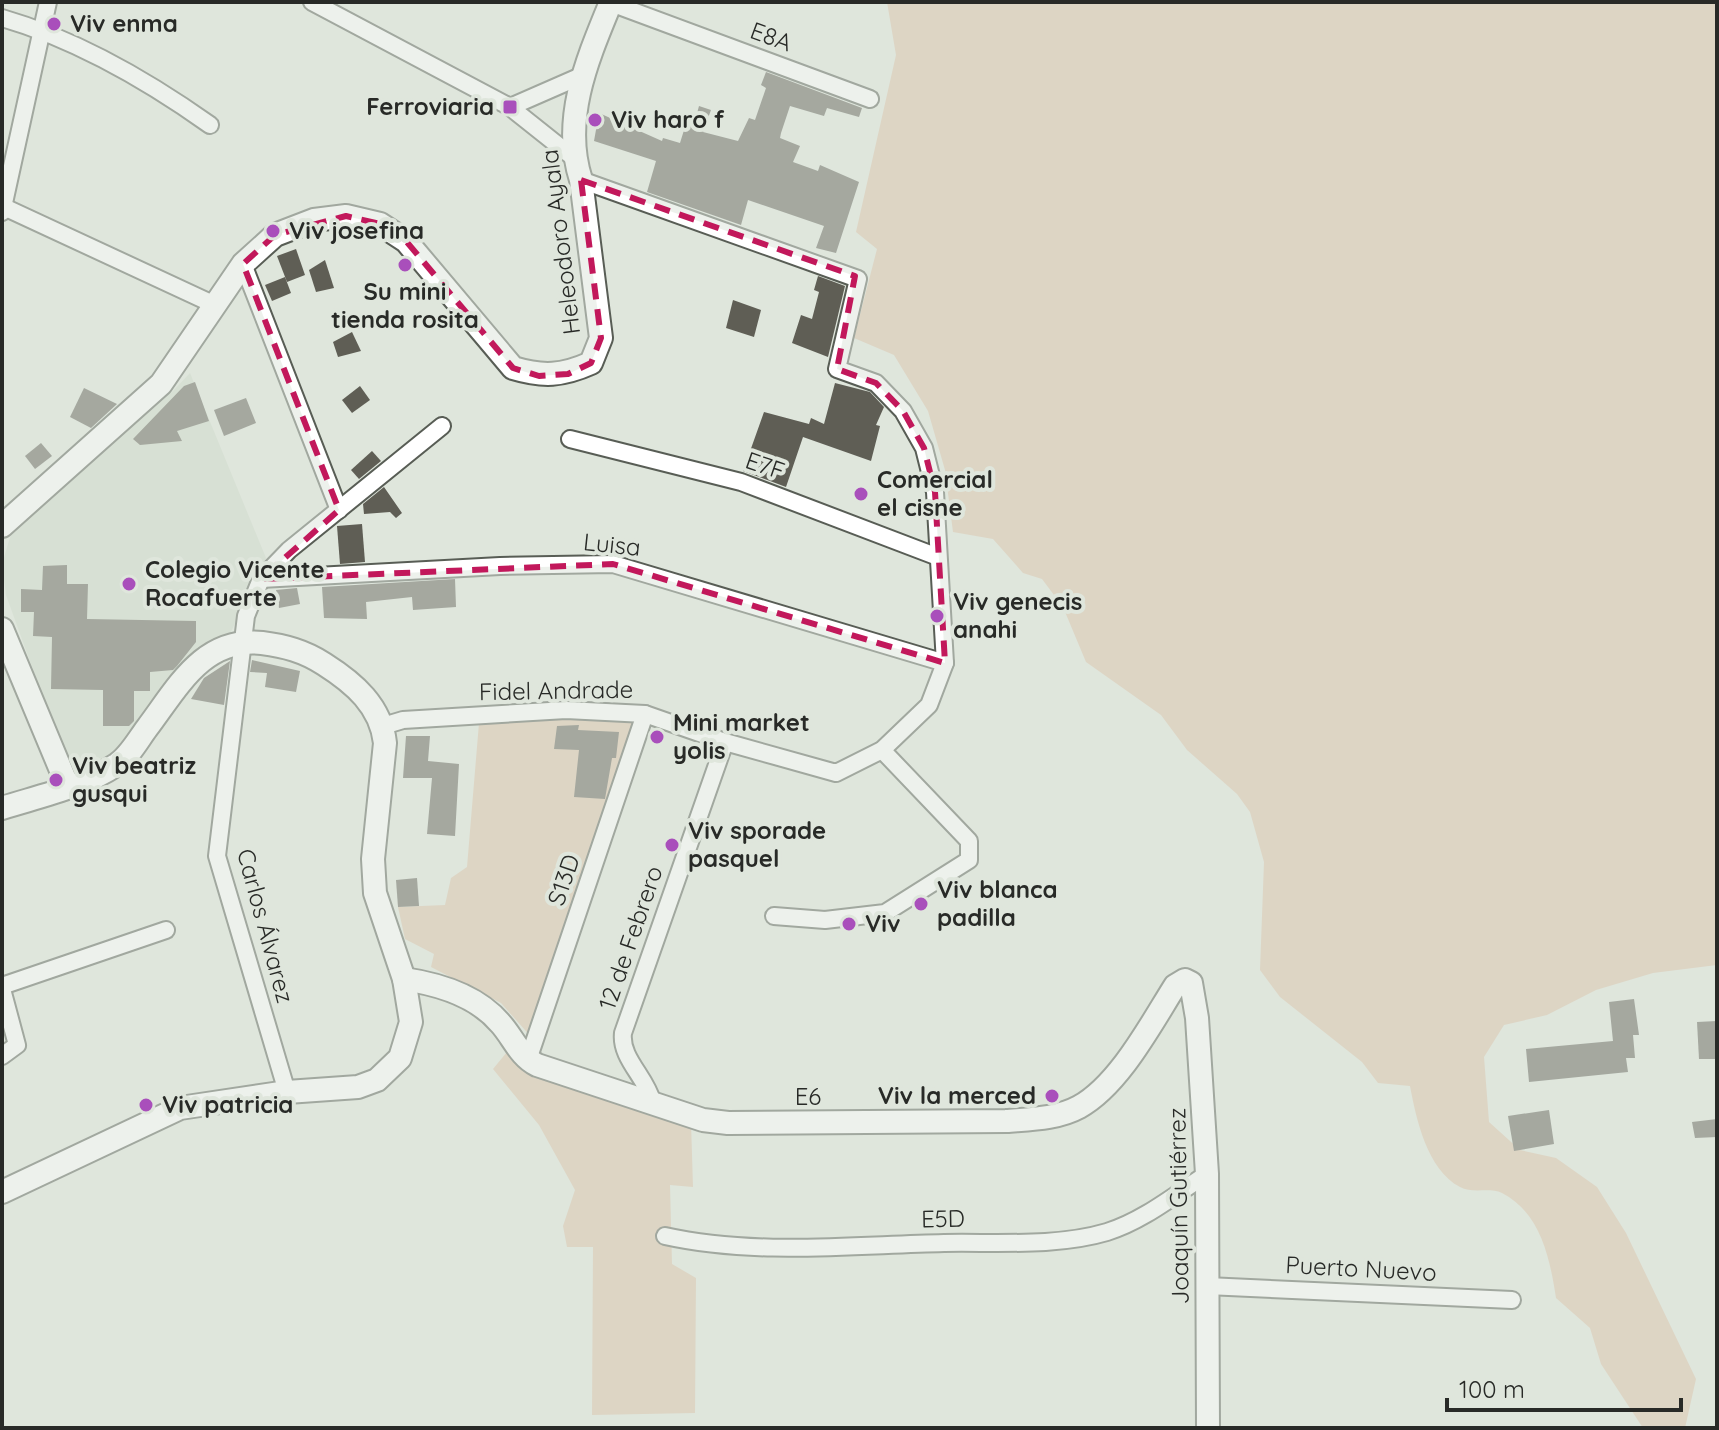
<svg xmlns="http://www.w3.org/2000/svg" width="1719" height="1430" viewBox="0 0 1719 1430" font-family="Quicksand,sans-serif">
<rect width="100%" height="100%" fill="#dfe6dc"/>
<!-- built -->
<path fill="#cfd9c9" d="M190,373L266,558L229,636L116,758L74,773L67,764L6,595L2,564L18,511L173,391Z"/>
<!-- green -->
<g fill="#dcc1a7">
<path d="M887,2H1717V965L1653,973L1596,990L1547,1015L1504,1025L1484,1057L1489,1122L1520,1150L1556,1158L1597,1187L1626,1233L1696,1379L1685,1428H1643L1601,1364L1590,1328L1556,1298C1550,1259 1541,1213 1502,1193C1490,1187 1472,1194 1460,1187C1427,1170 1416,1118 1410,1086L1378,1083L1362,1062L1280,997L1260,970L1264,862L1250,812L1237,794L1187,750L1161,715L1086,662L1063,607L1042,579L1023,573L993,539L953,532L945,470L928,411L894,355L854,338L877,249L856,232L896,55Z"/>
<path d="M611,715L636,724L532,1038L501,1003L431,967L434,954L405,939L398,907L445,905L451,878L467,867L479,723Z"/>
<path d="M507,1052L691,1122L693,1187L670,1185L672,1264L696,1278L695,1413L592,1415L593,1247H567L563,1226L575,1190L539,1125L493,1069Z"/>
</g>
<!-- building -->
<g fill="#5f5e55">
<path d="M766,72L862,108L859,117L827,108L824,116L790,106L781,133L780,138L800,146L793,162L818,171L820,165L859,182L836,253L816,248L824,226L748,200L741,225L647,192L656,161L594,141L599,113L662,141L663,138L680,143L689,114L696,117L699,106L711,110L703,132L738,141L749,118L755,120L766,88L761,85Z"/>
<path d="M296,249L305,275L287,282L277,256Z"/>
<path d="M325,260L334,288L316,292L309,270Z"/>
<path d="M818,276L845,286L828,357L792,343L801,315L812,319L819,292L814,290Z"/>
<path d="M285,277L291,293L272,301L265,285Z"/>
<path d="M733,300L761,310L754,337L726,328Z"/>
<path d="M352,332L361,351L338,357L333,342Z"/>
<path d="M195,382L209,421L177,431L182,441L140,445L133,439L184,386Z"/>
<path d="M835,383L870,392L884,407L876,425L880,426L871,461L803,437L786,487L743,471L764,412L809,424L811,418L824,424Z"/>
<path d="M360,386L370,400L352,413L342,400Z"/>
<path d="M84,388L117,404L91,428L70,417Z"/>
<path d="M246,398L256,423L224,436L214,410Z"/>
<path d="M41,443L52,456L35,469L25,456Z"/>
<path d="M372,451L381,461L359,479L351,470Z"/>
<path d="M384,487L402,513L396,518L390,512L364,514L363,504Z"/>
<path d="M362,524L365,562L340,564L337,526Z"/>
<path d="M67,565V584H88L87,619L196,621V642L177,666L173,670L150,672V691H134V721L129,726H103V690L51,689L52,637L33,636L34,612H21V589L42,590L43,566Z"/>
<path d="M455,579L456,607L413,610L412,597L366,602L367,619L324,618L322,587Z"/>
<path d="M297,588L300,604L279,608L276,590Z"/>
<path d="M252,660L300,671L296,692L265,687L267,673L250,672Z"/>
<path d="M230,661L224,705L191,699L204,678Z"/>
<path d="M579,725L578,730L619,732L616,758H612L605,799L574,797L579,750L554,749L557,726Z"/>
<path d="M406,736H430L428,761L459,764L455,836L427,834L432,778H403Z"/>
<path d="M417,878L419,906L398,907L396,880Z"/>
<path d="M1634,999L1639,1035H1633L1635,1058H1626L1628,1072L1529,1082L1526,1049L1613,1041L1609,1002Z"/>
<path d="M1717,1021V1059H1699L1697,1022Z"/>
<path d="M1549,1110L1554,1144L1514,1151L1508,1116Z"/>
<path d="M1717,1119V1137L1695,1138L1692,1122Z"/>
</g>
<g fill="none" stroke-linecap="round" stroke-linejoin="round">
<defs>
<g id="street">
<path d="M312,2L510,107L574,158"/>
<path d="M611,3L870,99"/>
<path d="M2,18C75,39 148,81 210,125"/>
<path d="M510,107L581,76"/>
<path d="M4,207L215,305"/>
<path d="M2,212L48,2"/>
<path d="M243,264L339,510"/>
<path d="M570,439L741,482L938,557"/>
<path d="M261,579L500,566L613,564L945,663"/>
<path d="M383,726L403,720L566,710L645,714L725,742L836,773L882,750L929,705L945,663L935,492L924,448L903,411L876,383L837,369L858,279L581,180"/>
<path d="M774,916L825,920L885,913L969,860V841L882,750"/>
<path d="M2,986L166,930"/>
<path d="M2,989L17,1045L2,1056"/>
<path d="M528,1060L645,714"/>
<path d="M287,1092L217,856L246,616L261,579L289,550L442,426"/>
<path d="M652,1101C646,1077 620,1058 623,1033L725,742"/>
<path d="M665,1236C755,1256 853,1245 944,1243C996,1242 1057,1247 1107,1232C1143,1221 1176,1194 1207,1174"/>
<path d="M1207,1286L1512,1300"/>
</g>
<g id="secondary">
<path d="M2,526L161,384L243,264L275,235L314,220L346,216L380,224L406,241L513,368C543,377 562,376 591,363L601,338L581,180C561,119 588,58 611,2"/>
<path d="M2,629L68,787"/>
<path d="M2,808C40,796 83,787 116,765C129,757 138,740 147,728C178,687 203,637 262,643C285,646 304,651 324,664C354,683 381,706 385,743L373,859L375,893L404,979L411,1022L400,1058L377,1080L358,1087L287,1092L180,1108L2,1192"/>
<path d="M404,979C438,984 477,996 500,1023C513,1037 519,1056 537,1065L703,1120L728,1123L1006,1121C1030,1119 1057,1119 1079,1107C1119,1085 1151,1024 1175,986L1185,980L1191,983L1197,1018L1207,1174L1208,1428"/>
</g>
</defs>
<!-- street casing -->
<use href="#street" stroke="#585d55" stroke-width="20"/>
<!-- secondary casing -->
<use href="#secondary" stroke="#585d55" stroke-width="26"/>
<!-- street -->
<use href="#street" stroke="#fff" stroke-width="16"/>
<!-- secondary -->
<use href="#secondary" stroke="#fff" stroke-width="22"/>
</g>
<!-- marked area -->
<path d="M0 0H1719V1430H0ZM581,180L855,276L837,369L876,383L903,411L924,448L935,492L945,663L613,564L261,579L339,510L243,264L275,235L346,216L380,224L406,241L513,368L539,376L568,374L591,363L601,338Z" fill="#dfe6dc" fill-opacity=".55" fill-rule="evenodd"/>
<path fill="none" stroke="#c2185b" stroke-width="6" stroke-dasharray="16 10" stroke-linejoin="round" d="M581,180L855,276L837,369L876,383L903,411L924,448L935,492L945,663L613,564L261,579L339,510L243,264L275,235L346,216L380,224L406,241L513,368L539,376L568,374L591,363L601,338Z"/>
<!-- markers -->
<g fill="#a94fbb" stroke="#dfe6dc" stroke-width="3">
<circle cx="54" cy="24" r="8"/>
<rect x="502" y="99" width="16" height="16" rx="4"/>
<circle cx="595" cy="120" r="8"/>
<circle cx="273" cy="231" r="8"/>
<circle cx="405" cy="265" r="8"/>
<circle cx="861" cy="494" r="8"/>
<circle cx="129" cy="584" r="8"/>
<circle cx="937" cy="616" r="8"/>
<circle cx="657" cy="737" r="8"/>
<circle cx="56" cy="780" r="8"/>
<circle cx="672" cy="845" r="8"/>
<circle cx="921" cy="904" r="8"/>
<circle cx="849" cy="924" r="8"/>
<circle cx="1052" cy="1096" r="8"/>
<circle cx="146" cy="1105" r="8"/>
</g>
<g text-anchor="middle" stroke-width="8" stroke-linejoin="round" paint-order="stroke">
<!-- poi labels -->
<g font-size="24" font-weight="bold" fill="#282a27" stroke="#dfe6dc" text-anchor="start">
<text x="70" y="32">Viv enma</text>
<text x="494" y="115" text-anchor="end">Ferroviaria</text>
<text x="611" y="128">Viv haro f</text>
<text x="289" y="239">Viv josefina</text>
<text x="405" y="300" text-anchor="middle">Su mini<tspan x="405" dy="28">tienda rosita</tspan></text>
<text x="877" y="488">Comercial<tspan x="877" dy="28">el cisne</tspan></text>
<text x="145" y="578">Colegio Vicente<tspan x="145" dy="28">Rocafuerte</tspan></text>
<text x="953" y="610">Viv genecis<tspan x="953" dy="28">anahi</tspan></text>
<text x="673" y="731">Mini market<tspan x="673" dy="28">yolis</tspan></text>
<text x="72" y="774">Viv beatriz<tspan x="72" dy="28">gusqui</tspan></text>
<text x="688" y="839">Viv sporade<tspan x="688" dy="28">pasquel</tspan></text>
<text x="937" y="898">Viv blanca<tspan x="937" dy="28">padilla</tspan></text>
<text x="865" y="932">Viv</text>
<text x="1036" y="1104" text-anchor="end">Viv la merced</text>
<text x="162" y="1113">Viv patricia</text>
</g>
<!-- street labels -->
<g font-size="24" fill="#282a27" stroke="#dfe6dc">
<text transform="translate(771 37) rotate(20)" y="8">E8A</text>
<text transform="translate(561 242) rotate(-97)" y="8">Heleodoro Ayala</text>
<text transform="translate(765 466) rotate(19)" y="8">E7F</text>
<text transform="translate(612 545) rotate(6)" y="8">Luisa</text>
<text transform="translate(556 691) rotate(-1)" y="8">Fidel Andrade</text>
<text transform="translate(564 880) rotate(-71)" y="8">S13D</text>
<text transform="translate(265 926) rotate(75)" y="8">Carlos Álvarez</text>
<text transform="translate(631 938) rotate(-71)" y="8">12 de Febrero</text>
<text x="808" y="1105">E6</text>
<text transform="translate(1179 1206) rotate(-91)" y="8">Joaquín Gutiérrez</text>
<text transform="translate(943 1219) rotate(-1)" y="8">E5D</text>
<text transform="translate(1361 1269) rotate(3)" y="8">Puerto Nuevo</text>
</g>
</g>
<!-- border -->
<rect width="1719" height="1430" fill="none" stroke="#282a27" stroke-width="8"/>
<!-- scale -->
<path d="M1447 1398v12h234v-12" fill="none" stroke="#282a27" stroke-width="4"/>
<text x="1459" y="1398" font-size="24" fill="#282a27" stroke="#dfe6dc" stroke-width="6" paint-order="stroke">100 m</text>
</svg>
